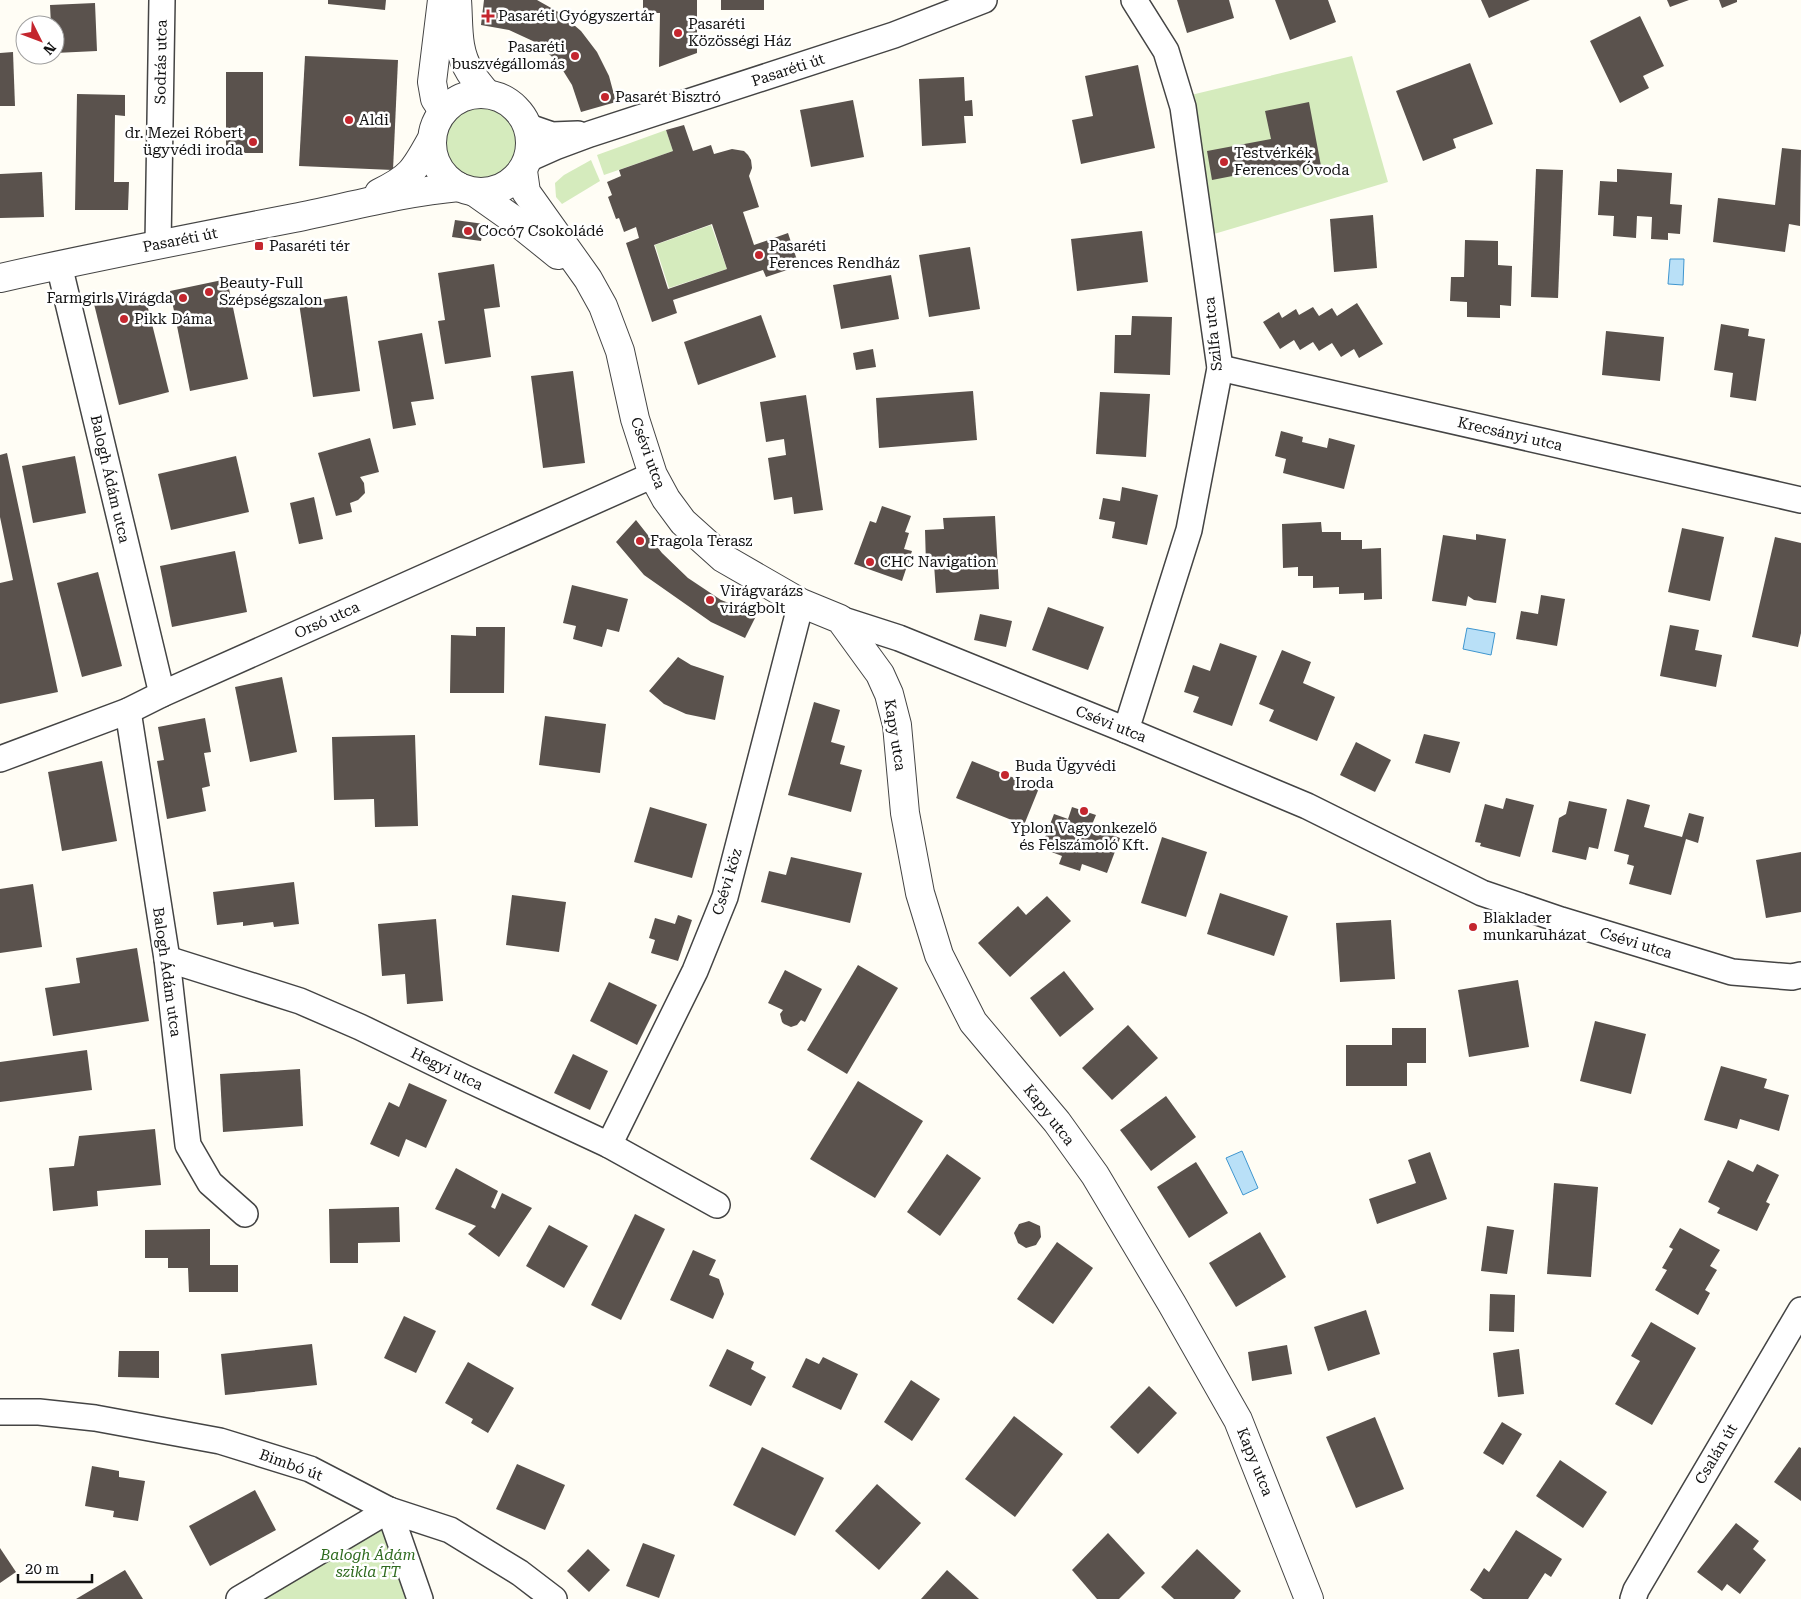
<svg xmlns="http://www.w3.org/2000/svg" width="1801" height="1599" viewBox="0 0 1801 1599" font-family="'Roboto Serif',serif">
<rect width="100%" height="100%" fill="#fffdf5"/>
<!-- green -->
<g fill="#d5ebbd">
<path d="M1352,56L1388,182L1214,234L1191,95Z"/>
<circle cx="481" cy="144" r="36"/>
<path d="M666,130L673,151L604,175L597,155Z"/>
<path d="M591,160L600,181L562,204L556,197L555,183L564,175Z"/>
<path d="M711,225L727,269L669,288L655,245Z"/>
<path d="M389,1510L420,1599H239Z"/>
</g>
<!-- water -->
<g fill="#b9e0f7" stroke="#3f96cf">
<path d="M1670,259H1684L1683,285L1668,284Z"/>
<path d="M1467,628L1495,633L1491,655L1463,649Z"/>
<path d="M1242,1151L1258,1188L1243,1195L1226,1158Z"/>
</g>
<!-- building -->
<g fill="#5a524d" fill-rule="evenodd">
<path d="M328,0H386L385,10L328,4Z"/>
<path d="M484,0H537L560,13L581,31L597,52L609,76L616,102L581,112L572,85L557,61L535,42L509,30L481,25Z"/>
<path d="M643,0H697V53L659,67L660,13H643Z"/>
<rect x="721" y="0" width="43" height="10"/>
<path d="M1177,0H1229L1234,18L1187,33Z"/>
<path d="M1275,0H1328L1336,22L1290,40Z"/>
<path d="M1481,0H1530L1489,18Z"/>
<path d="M1667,0H1689L1670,7Z"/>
<path d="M1719,0H1737V2L1722,8Z"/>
<path d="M95,3L97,51L55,53V25H51L50,5Z"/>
<path d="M1640,16L1664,66L1643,76L1649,88L1620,103L1590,41Z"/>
<path d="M13,52L15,106H0V53Z"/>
<path d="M305,56L398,60L393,170L299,166Z"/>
<path d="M1470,63L1493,124L1453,139L1456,148L1423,161L1396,91Z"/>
<path d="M1138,65L1155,148L1081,164L1072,120L1093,116L1085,76Z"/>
<rect x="226" y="72" width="37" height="81"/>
<path d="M964,77L965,101L972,100L973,116H964L966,143L922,146L919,79Z"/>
<path d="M77,94L125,95V116L115,115L114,182H129L128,210H75Z"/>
<path d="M853,100L864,157L811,167L800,110Z"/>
<path d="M1309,102L1321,166L1281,174L1279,167L1212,180L1207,151L1271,139L1265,111Z"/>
<path d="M684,125L693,151L711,145L714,154L732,149L744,151L748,155L751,160L752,168L749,176L759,207L743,212L754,245L788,233L799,266L766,277L763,270L673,300L677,313L652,322L626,243L639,238L636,227L624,232L619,218L616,219L608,197L612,195L607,182L621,176L619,170L673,151L666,130ZM712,224L727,269L668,289L654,245Z"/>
<path d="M1782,148L1801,150L1800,226L1789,224L1785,252L1713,242L1718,198L1775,205Z"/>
<path d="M1536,169L1563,170L1558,298L1531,297Z"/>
<path d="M1617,169L1672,173L1670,204L1682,205L1680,234L1668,233V240L1651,239L1652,217L1637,216L1636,238L1613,236L1614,216L1598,215L1600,181L1617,182Z"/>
<path d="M42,172L44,217L0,218V174Z"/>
<path d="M1373,215L1377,268L1334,272L1330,219Z"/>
<path d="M455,220L484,224L481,241L452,237Z"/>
<path d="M1142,231L1148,282L1077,291L1071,239Z"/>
<path d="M1465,240L1498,241V265L1512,266L1511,306L1500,305V318L1467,317V302L1450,301L1451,277H1464Z"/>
<path d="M970,247L980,309L929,317L919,255Z"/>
<path d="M494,264L500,307L484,309L491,357L445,364L438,321L445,320L438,273Z"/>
<path d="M891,275L899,319L841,329L833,285Z"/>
<path d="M227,279L248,379L190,391L170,291Z"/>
<path d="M144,292L169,392L119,405L94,304Z"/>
<path d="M347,296L360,391L313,397L299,303Z"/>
<path d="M1357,303L1383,344L1359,358L1354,349L1341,357L1332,343L1319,351L1313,342L1300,350L1294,340L1280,349L1263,322L1279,312L1282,318L1296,309L1299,315L1313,307L1319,316L1332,308L1337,316Z"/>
<path d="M761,315L776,357L698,385L684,342Z"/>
<path d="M1132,316L1172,317L1170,375L1114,373L1115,335H1131Z"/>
<path d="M1721,324L1749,329L1748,336L1765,339L1756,401L1730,397L1733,373L1714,370Z"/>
<path d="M1606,331L1664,337L1660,381L1602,375Z"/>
<path d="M422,333L434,399L411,402L416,425L393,429L378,341Z"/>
<path d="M873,349L876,367L856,370L853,353Z"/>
<path d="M573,371L585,463L543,468L531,376Z"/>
<path d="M973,391L977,440L879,448L876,398Z"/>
<path d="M1100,392L1150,394L1146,457L1096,454Z"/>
<path d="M806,395L823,510L794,514L792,497L774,500L768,458L786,455L784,439L766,442L760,402Z"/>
<path d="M1281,431L1303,437L1302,442L1327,448L1329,438L1355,445L1344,489L1283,473L1286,459L1275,456Z"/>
<path d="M370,438L379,472L360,477L364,483L365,493L358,500L350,503L352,512L336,516L318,453Z"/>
<path d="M7,453L58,692L0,704V583L13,580L0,517V455Z"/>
<path d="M75,456L86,513L33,523L22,466Z"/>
<path d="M236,456L249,512L171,530L158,474Z"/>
<path d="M1122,487L1158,495L1147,545L1112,538L1115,522L1099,519L1103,498L1120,501Z"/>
<path d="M314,497L323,539L299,544L290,503Z"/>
<path d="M882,506L911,516L905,532L909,533L904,549L912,551L902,581L854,564L870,521L876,523Z"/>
<path d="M995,516L999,589L936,593L934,564L926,565L925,530L944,529L943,518Z"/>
<path d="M636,520L662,553L688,578L721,600L757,614L745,638L711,622L644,575L616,542Z"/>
<path d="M1321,522L1322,532H1341V540H1362V549L1381,548L1382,599L1364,600V593L1339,594V587L1313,588V576H1298V567L1283,568L1282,524Z"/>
<path d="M1682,528L1724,537L1710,601L1668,592Z"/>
<path d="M1476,534L1506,539L1496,603L1474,600L1468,596L1466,606L1432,601L1443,535L1476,540Z"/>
<path d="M1775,537L1801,543V633L1798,647L1752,637Z"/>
<path d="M235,551L247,612L172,627L160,566Z"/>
<path d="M98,572L122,666L82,677L57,583Z"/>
<path d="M572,585L628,599L619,632L607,629L602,647L573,639L576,626L563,623Z"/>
<path d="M1541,595L1565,599L1557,646L1516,639L1521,611L1538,614Z"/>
<path d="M1048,607L1104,627L1088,670L1032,650Z"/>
<path d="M980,614L1012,621L1006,647L974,640Z"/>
<path d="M1670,625L1699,630L1695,650L1722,655L1716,687L1660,676Z"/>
<path d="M476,627H505L504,693H450L451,635L476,636Z"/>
<path d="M1220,643L1257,656L1232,726L1193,712L1199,697L1184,692L1193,665L1210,671Z"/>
<path d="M1282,650L1311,662L1303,683L1335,697L1317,741L1269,721L1274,710L1259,704Z"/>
<path d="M678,657L691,665L724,676L715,720L686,714L664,704L649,691Z"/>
<path d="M282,677L297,752L250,762L235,687Z"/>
<path d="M814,702L840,710L831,742L845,746L840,764L862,770L851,812L788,795Z"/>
<path d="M545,716L606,724L600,773L539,765Z"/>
<path d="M205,718L211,752L204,753L210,786L202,788L206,811L167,819L157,761L164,760L158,727Z"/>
<path d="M1424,734L1460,742L1450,773L1415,763Z"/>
<path d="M415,735L418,826L375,827L374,799L334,800L332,737Z"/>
<path d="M1356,742L1391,760L1375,792L1340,775Z"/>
<path d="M102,761L117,841L62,851L48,772Z"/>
<path d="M972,761L1039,788L1024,825L956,798Z"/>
<path d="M1506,798L1534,805L1520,857L1480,846L1481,843L1475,842L1485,804L1503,809Z"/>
<path d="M1627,799L1650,805L1644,827L1682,837L1689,813L1704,817L1698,843L1686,839L1671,895L1629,884L1634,866L1627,864L1629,855L1614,851Z"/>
<path d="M1569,801L1607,809L1598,849L1589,847L1586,860L1552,852L1559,818L1566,814Z"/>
<path d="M650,807L707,824L692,878L634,862Z"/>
<path d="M1072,807L1096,815L1091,827L1120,838L1107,873L1082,864L1080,871L1059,864L1062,856L1041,848L1054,814L1068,819Z"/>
<path d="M1162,837L1207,852L1186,917L1141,903Z"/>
<path d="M1801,852V912L1766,918L1756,860Z"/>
<path d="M791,857L862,873L850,923L761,902L769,871L786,875Z"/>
<path d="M294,882L299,924L274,927L273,922L243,926V922L217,925L213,892Z"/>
<path d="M33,884L42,947L0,953V889Z"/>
<path d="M1220,893L1288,916L1274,956L1207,934Z"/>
<path d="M512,895L566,902L559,952L506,945Z"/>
<path d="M1047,896L1071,921L1010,977L978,943L1018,906L1026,915Z"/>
<path d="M678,915L692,920L678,961L651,953L655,940L649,938L655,918L675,924Z"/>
<path d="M436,919L443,1001L407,1004L405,974L382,976L378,924Z"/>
<path d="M1391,920L1395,979L1340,982L1336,923Z"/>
<path d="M137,948L149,1021L53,1036L45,988L80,983L76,958Z"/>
<path d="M858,965L898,988L847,1074L807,1050Z"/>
<path d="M785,970L822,989L805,1022L801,1020L797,1025L791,1027L784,1024L782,1022L780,1014L783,1010L768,1003Z"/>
<path d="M1064,971L1094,1009L1060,1037L1030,998Z"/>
<path d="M1518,980L1529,1047L1469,1057L1458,990Z"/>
<path d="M609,982L657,1005L637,1045L590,1021Z"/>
<path d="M1595,1021L1646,1034L1631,1094L1580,1081Z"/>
<path d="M1128,1025L1158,1058L1112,1100L1082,1068Z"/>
<path d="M1392,1028H1426V1063H1407V1086H1346V1045H1392Z"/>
<path d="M87,1050L92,1090L0,1102V1062Z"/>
<path d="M573,1054L608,1071L590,1110L554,1093Z"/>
<path d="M1721,1066L1767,1079L1764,1088L1789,1095L1779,1131L1740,1119L1737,1129L1704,1120Z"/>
<path d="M300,1069L303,1126L223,1132L220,1074Z"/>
<path d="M858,1081L923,1121L875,1198L810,1159Z"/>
<path d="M409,1083L447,1100L426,1148L406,1139L399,1157L370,1144L389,1102L399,1107Z"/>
<path d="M1166,1096L1196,1137L1151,1171L1120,1130Z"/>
<path d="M155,1129L161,1185L97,1191L98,1206L53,1211L49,1168L74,1166L79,1136Z"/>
<path d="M1430,1152L1447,1199L1377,1224L1369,1199L1416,1183L1408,1160Z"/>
<path d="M947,1154L981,1178L940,1236L907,1212Z"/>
<path d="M1728,1160L1753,1172L1757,1164L1779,1175L1766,1202L1770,1204L1757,1231L1717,1213L1720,1208L1708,1202Z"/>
<path d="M1196,1162L1228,1213L1189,1238L1157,1187Z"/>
<path d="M456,1168L498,1191L491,1207L495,1209L502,1193L532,1208L499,1257L468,1234L476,1226L435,1209Z"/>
<path d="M1554,1183L1598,1187L1591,1277L1547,1274Z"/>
<path d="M399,1207L400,1242L358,1243V1263H330L329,1209Z"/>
<path d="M635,1214L665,1229L621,1320L591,1305Z"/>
<path d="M1029,1221L1040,1226L1041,1237L1036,1245L1026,1248L1018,1243L1014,1233L1019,1224Z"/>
<path d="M549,1225L588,1246L564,1288L526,1266Z"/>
<path d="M1487,1226L1514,1230L1507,1274L1481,1271Z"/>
<path d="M1680,1228L1720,1250L1710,1266L1717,1270L1705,1290L1710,1293L1698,1315L1655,1290L1667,1270L1662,1268L1673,1249L1669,1247Z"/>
<path d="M210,1229V1265H238V1292H189L188,1268H168V1258H145V1230Z"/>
<path d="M1260,1232L1286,1277L1236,1307L1209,1263Z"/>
<path d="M1057,1242L1093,1268L1053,1324L1017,1299Z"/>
<path d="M693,1250L716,1260L709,1275L719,1279L724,1294L713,1319L670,1300Z"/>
<path d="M1490,1294L1515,1295L1514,1332L1489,1331Z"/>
<path d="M1366,1310L1380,1354L1328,1371L1314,1327Z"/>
<path d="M404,1316L436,1331L416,1373L384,1358Z"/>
<path d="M1651,1322L1696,1348L1652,1425L1615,1404L1640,1361L1631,1356Z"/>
<path d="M312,1344L317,1385L225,1395L221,1354Z"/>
<path d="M1287,1345L1292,1374L1252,1381L1248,1352Z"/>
<path d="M727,1349L754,1362L751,1369L766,1377L751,1406L709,1386Z"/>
<path d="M1519,1349L1524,1394L1498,1397L1493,1353Z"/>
<path d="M119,1351H159V1378L118,1377Z"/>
<path d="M823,1357L858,1374L841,1410L792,1387L806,1358L819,1364Z"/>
<path d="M468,1362L514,1388L488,1433L471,1423L473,1419L445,1403Z"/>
<path d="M911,1380L940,1399L912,1441L884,1422Z"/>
<path d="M1149,1386L1177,1413L1138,1454L1110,1427Z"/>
<path d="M1014,1416L1063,1454L1015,1517L965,1479Z"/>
<path d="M1375,1417L1404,1489L1356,1508L1326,1437Z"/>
<path d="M1502,1422L1522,1434L1503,1465L1483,1453Z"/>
<path d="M762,1447L824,1478L795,1536L733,1505Z"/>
<path d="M1799,1447L1801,1448V1501L1774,1482Z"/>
<path d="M1560,1460L1607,1492L1583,1528L1536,1496Z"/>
<path d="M517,1464L565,1485L545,1530L496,1509Z"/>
<path d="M92,1466L119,1471V1477L145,1481L138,1521L113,1517L114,1511L85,1506Z"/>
<path d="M877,1484L921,1523L879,1570L835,1531Z"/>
<path d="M255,1490L276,1530L210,1566L189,1526Z"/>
<path d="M1736,1523L1759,1541L1753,1549L1766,1560L1740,1594L1727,1584L1722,1591L1697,1572Z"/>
<path d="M1516,1530L1562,1559L1551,1577L1545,1573L1528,1599H1483L1470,1590L1484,1568L1489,1572Z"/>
<path d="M1108,1533L1145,1573L1119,1599H1097L1072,1570Z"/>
<path d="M643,1543L675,1555L659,1598L626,1586Z"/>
<path d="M0,1548L16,1572L0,1583Z"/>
<path d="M588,1549L610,1570L589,1592L567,1571Z"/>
<path d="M1197,1549L1241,1591L1234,1599H1174L1161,1587Z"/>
<path d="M125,1570L143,1599H76Z"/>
<path d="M947,1570L979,1599H921Z"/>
</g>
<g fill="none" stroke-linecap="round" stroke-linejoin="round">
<defs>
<g id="minor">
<path d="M529,127L552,135L578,134"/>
<path d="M528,159L555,147L590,134L894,35L984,0"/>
<path d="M158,244L162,0"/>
<path d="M59,265L162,694"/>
<path d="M1220,368L1801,500"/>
<path d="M840,619L899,638L1126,730L1307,806L1482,893L1561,920L1732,972L1792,977L1801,975"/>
<path d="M128,711L167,959L188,1145L210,1183L245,1214"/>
<path d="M1126,730L1189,530L1220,368L1183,107L1166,51L1134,0"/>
<path d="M0,759L128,711L162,694L653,475"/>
<path d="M167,959L300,1001L360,1027L465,1078L609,1145L717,1205"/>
<path d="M609,1145L695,971L725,897L801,603"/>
<path d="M0,1412H39L95,1418L220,1441L310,1469L389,1510L450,1530L520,1573L554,1599"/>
<path d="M389,1510L420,1599"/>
<path d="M239,1599L389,1510"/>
<path d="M1633,1599L1636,1590L1801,1310"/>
</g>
<g id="tertiary">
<path d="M442,0L432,82L435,99L443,111"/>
<path d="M457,0C459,25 456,50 470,72C475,80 481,87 487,94"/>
<circle cx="481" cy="143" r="49"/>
<path d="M523,171L526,192L588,279L603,306L620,351L635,419L653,475L666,499L683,522L723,558L801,603L840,619L880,674L889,694L897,725L905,813L920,893L939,955L973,1022L1057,1122L1095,1175L1172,1304L1238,1420L1309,1599"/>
<path d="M379,193C410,178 414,171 430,142"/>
<path d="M476,193L517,222L558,255"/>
<path d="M0,278C98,256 196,237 294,218C349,207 403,192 459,187"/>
</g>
</defs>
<!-- minor casing -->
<use href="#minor" stroke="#444" stroke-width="28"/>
<!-- tertiary casing -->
<use href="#tertiary" stroke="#444" stroke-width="30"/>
<!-- minor -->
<use href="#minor" stroke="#fff" stroke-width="25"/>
<!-- tertiary -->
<use href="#tertiary" stroke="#fff" stroke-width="28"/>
</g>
<!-- markers -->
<g fill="#c4262e" stroke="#fff" stroke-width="2">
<path d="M485.5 8.5h5v5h5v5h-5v5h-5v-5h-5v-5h5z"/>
<circle cx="678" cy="33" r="5"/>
<circle cx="575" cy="56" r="5"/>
<circle cx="605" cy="97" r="5"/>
<circle cx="349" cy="120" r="5"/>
<circle cx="253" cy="142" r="5"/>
<circle cx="1224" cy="162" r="5"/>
<circle cx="468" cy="231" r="5"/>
<rect x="254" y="241" width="10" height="10" rx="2.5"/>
<circle cx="759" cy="255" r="5"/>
<circle cx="209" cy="292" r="5"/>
<circle cx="183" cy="298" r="5"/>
<circle cx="124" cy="319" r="5"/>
<circle cx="640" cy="541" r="5"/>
<circle cx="870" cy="562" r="5"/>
<circle cx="710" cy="600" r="5"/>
<circle cx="1005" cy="775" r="5"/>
<circle cx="1084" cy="811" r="5"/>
<circle cx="1473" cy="927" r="5"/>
</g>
<g text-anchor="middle" stroke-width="5" stroke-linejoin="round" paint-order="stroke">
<!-- poi labels -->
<g font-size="15" fill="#111" stroke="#fff" text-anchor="start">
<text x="498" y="21">Pasaréti Gyógyszertár</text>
<text x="688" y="29">Pasaréti<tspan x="688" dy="17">Közösségi Ház</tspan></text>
<text x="565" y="52" text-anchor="end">Pasaréti<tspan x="565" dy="17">buszvégállomás</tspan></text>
<text x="615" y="102">Pasarét Bisztró</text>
<text x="359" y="125">Aldi</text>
<text x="243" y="138" text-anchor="end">dr. Mezei Róbert<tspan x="243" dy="17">ügyvédi iroda</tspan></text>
<text x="1234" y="158">Testvérkék<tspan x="1234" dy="17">Ferences Óvoda</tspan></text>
<text x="478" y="236">Cocó7 Csokoládé</text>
<text x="269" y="251">Pasaréti tér</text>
<text x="769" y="251">Pasaréti<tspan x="769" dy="17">Ferences Rendház</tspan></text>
<text x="219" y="288">Beauty-Full<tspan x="219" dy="17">Szépségszalon</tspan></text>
<text x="173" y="303" text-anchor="end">Farmgirls Virágda</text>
<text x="134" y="324">Pikk Dáma</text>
<text x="650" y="546">Fragola Terasz</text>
<text x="880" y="567">CHC Navigation</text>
<text x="720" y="596">Virágvarázs<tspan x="720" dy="17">virágbolt</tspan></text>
<text x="1015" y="771">Buda Ügyvédi<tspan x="1015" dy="17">Iroda</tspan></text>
<text x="1084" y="833" text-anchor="middle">Yplon Vagyonkezelő<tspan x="1084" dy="17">és Felszámoló Kft.</tspan></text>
<text x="1483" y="923">Blaklader<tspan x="1483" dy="17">munkaruházat</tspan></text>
</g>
<!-- street labels -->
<g font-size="15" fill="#111" stroke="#fff">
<text transform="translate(161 62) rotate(-89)" y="5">Sodrás utca</text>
<text transform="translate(788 70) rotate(-18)" y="5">Pasaréti út</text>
<text transform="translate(180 240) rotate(-11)" y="5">Pasaréti út</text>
<text transform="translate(1213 334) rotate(-96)" y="5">Szilfa utca</text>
<text transform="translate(1510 434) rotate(13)" y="5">Krecsányi utca</text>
<text transform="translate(648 453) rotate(70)" y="5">Csévi utca</text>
<text transform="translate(110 479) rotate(77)" y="5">Balogh Ádám utca</text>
<text transform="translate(327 620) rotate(-24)" y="5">Orsó utca</text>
<text transform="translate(1111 724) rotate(22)" y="5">Csévi utca</text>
<text transform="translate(895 735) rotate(81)" y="5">Kapy utca</text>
<text transform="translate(727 882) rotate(-73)" y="5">Csévi köz</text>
<text transform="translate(1636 943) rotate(17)" y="5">Csévi utca</text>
<text transform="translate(167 972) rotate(82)" y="5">Balogh Ádám utca</text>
<text transform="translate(447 1069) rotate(26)" y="5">Hegyi utca</text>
<text transform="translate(1049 1115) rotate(52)" y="5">Kapy utca</text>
<text transform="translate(1716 1454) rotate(-59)" y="5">Csalán út</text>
<text transform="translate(1255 1462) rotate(68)" y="5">Kapy utca</text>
<text transform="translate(291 1465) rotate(20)" y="5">Bimbó út</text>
</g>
<!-- park labels -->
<g font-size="15" font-style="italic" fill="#2f6b1f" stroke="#fff">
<text x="368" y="1560">Balogh Ádám<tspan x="368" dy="17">szikla TT</tspan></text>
</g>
</g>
<!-- north arrow -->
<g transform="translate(40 40) rotate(132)"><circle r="24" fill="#ffffff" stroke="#a0a0a0"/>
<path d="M0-4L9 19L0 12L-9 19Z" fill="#c4262e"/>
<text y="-8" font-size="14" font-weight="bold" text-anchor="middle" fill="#111111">N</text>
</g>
<!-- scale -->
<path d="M18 1574v8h74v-8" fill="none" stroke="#111111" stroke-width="2.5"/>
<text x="25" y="1574" font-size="15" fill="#111111" stroke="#ffffff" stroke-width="4" paint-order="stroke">20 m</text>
</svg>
